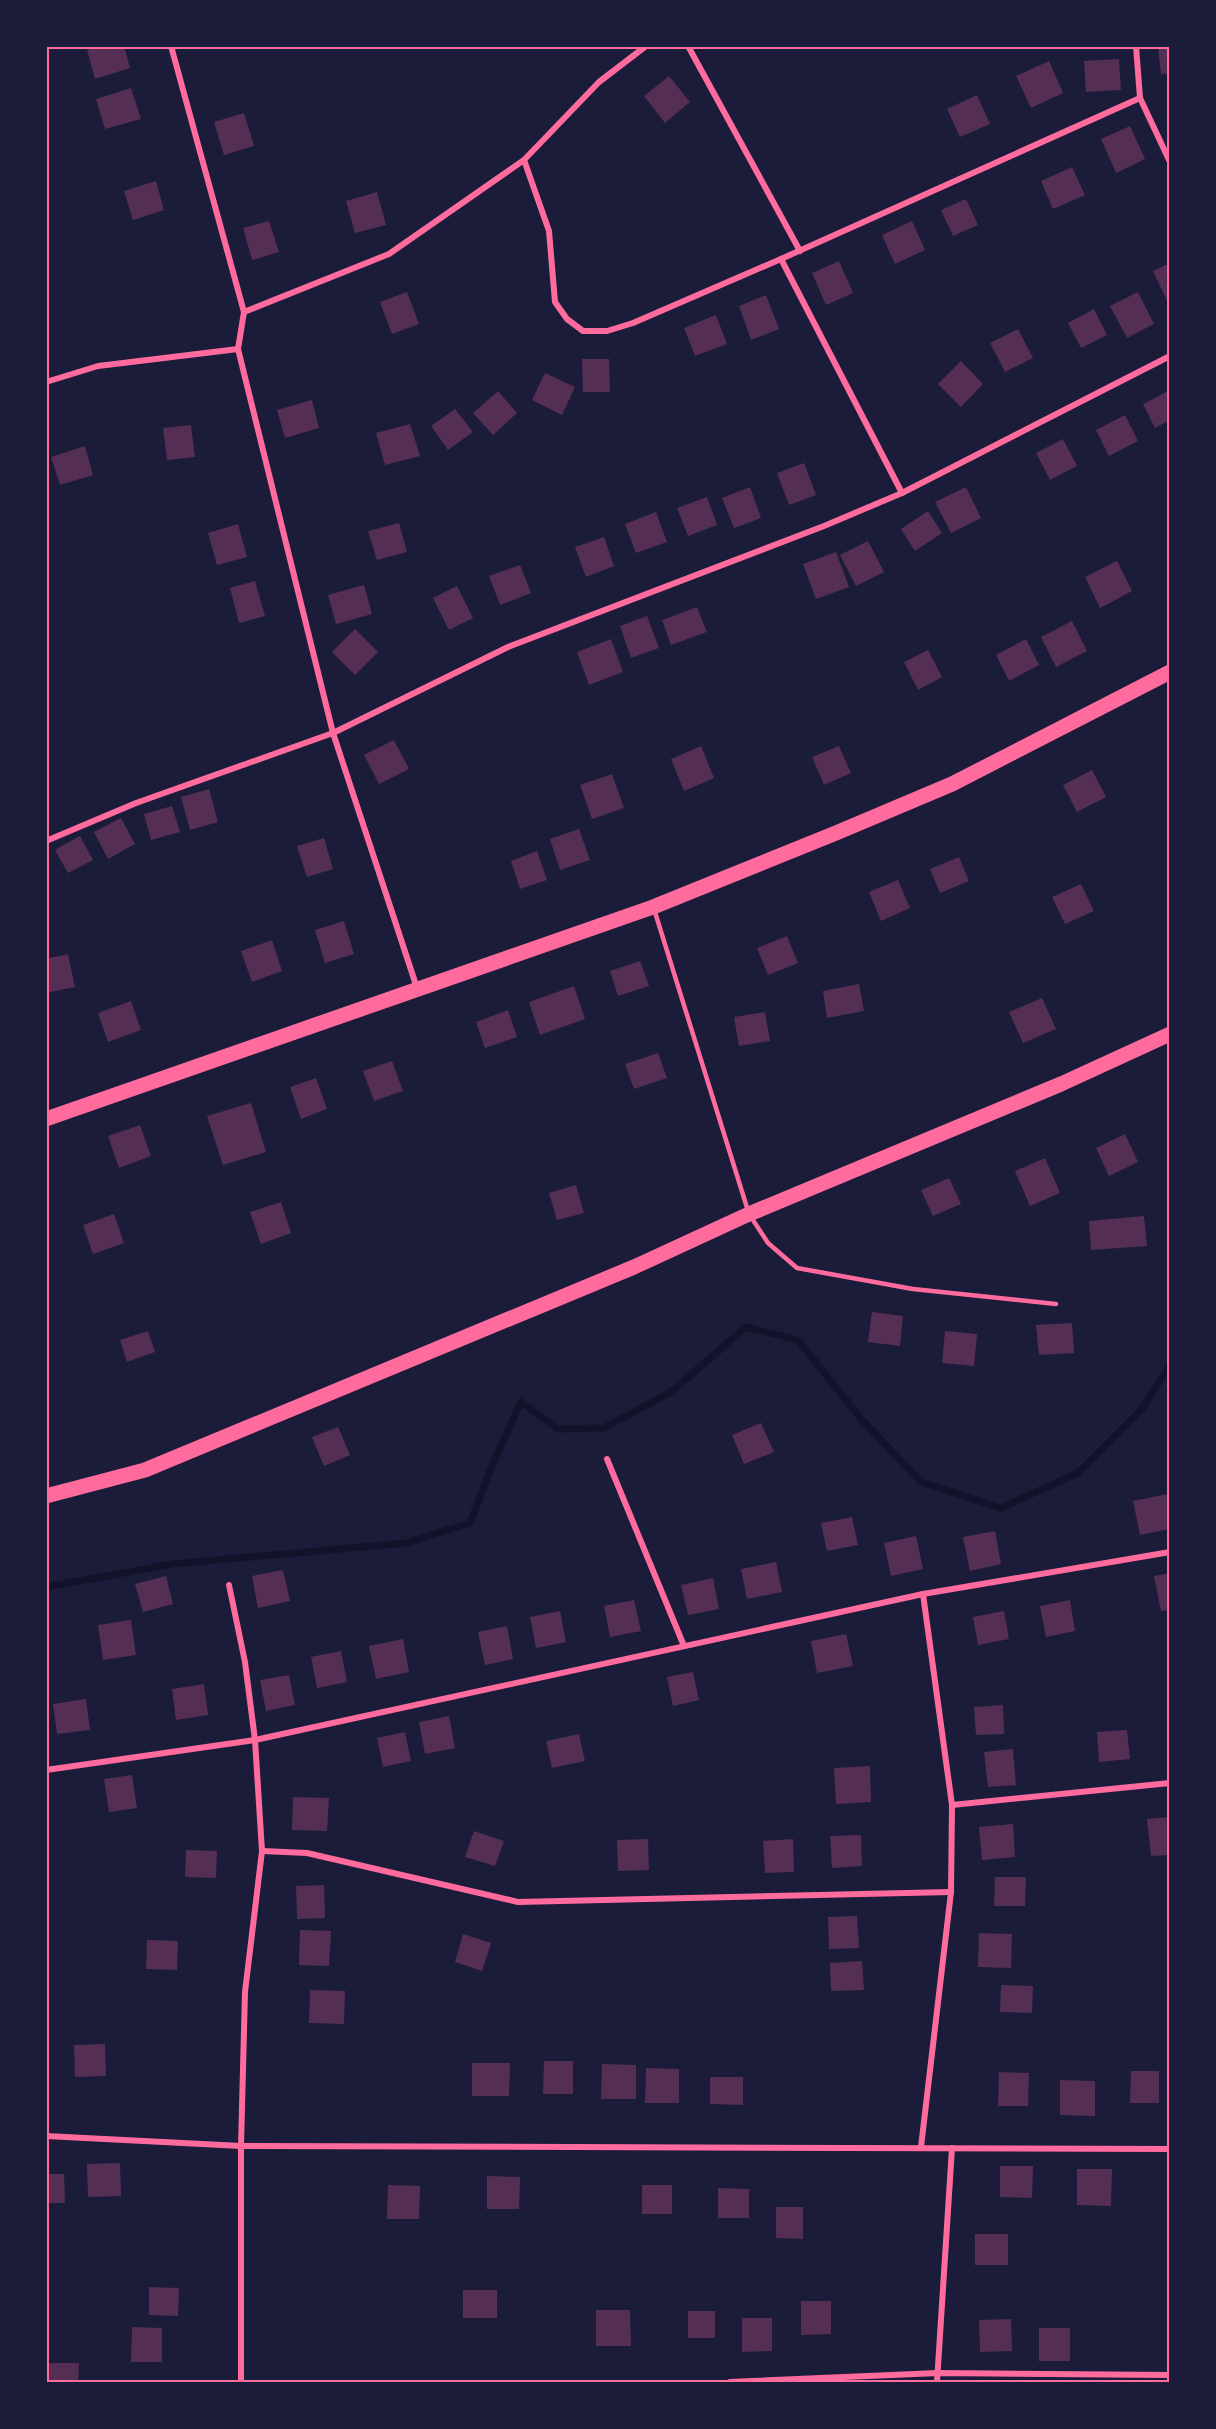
<svg xmlns="http://www.w3.org/2000/svg" width="1216" height="2429" viewBox="0 0 1216 2429" font-family="'Fira Sans Condensed',sans-serif">
<rect width="100%" height="100%" fill="#1b1b3a"/>
<g fill="none" stroke-linecap="round" stroke-linejoin="round">
<!-- stream -->
<path stroke="#12122b" stroke-width="7" d="M46,1587L173,1564L406,1543L470,1523L492,1466L521,1402L558,1429L604,1428L671,1392L746,1327L798,1340L862,1420L921,1482L1001,1508L1078,1473L1142,1409L1170,1365"/>
</g>
<!-- building -->
<g fill="#542f53">
<path d="M98,46H124L130,68L95,79L87,50Z"/>
<path d="M1158,46H1170V73L1161,74Z"/>
<path d="M1119,59L1121,90L1086,92L1084,61Z"/>
<path d="M1049,61L1063,93L1031,108L1016,76Z"/>
<path d="M669,76L690,102L665,123L644,96Z"/>
<path d="M131,88L141,119L105,129L96,99Z"/>
<path d="M977,95L990,124L960,137L947,109Z"/>
<path d="M244,113L254,146L224,155L214,122Z"/>
<path d="M1130,126L1145,159L1116,173L1101,139Z"/>
<path d="M1072,167L1085,195L1053,209L1041,181Z"/>
<path d="M156,181L164,210L133,220L124,191Z"/>
<path d="M377,192L386,225L355,233L346,201Z"/>
<path d="M966,199L978,225L953,236L941,210Z"/>
<path d="M269,221L279,252L252,260L243,228Z"/>
<path d="M912,221L925,250L895,264L882,235Z"/>
<path d="M839,261L853,293L826,305L812,273Z"/>
<path d="M1170,263V307L1153,271Z"/>
<path d="M407,292L419,324L392,334L380,302Z"/>
<path d="M1138,292L1154,324L1127,338L1110,306Z"/>
<path d="M766,295L779,329L751,340L739,306Z"/>
<path d="M1094,309L1107,335L1081,348L1068,323Z"/>
<path d="M716,315L727,344L695,356L684,328Z"/>
<path d="M1018,329L1033,358L1005,372L990,343Z"/>
<path d="M582,359H609L610,392H583Z"/>
<path d="M961,361L983,384L961,407L938,384Z"/>
<path d="M545,373L575,387L562,415L532,400Z"/>
<path d="M1170,390V420L1155,428L1143,404Z"/>
<path d="M498,391L517,413L493,435L473,413Z"/>
<path d="M312,400L319,428L285,438L277,410Z"/>
<path d="M455,409L473,432L448,450L431,426Z"/>
<path d="M1125,415L1138,441L1109,456L1096,430Z"/>
<path d="M410,424L420,456L385,465L376,433Z"/>
<path d="M191,425L195,457L167,460L163,428Z"/>
<path d="M1063,439L1077,466L1050,480L1036,453Z"/>
<path d="M85,446L93,475L60,485L51,457Z"/>
<path d="M804,463L816,495L789,505L777,473Z"/>
<path d="M750,487L761,518L734,528L722,498Z"/>
<path d="M966,487L981,518L951,533L935,502Z"/>
<path d="M707,497L717,525L688,536L677,508Z"/>
<path d="M928,511L942,533L915,551L901,529Z"/>
<path d="M656,512L667,542L636,553L625,524Z"/>
<path d="M399,523L407,552L377,560L368,531Z"/>
<path d="M238,524L247,557L217,565L208,533Z"/>
<path d="M604,537L614,566L586,577L575,547Z"/>
<path d="M868,541L884,572L856,586L840,555Z"/>
<path d="M836,552L849,587L816,599L803,564Z"/>
<path d="M1117,561L1132,591L1100,608L1085,577Z"/>
<path d="M520,565L531,593L500,605L489,576Z"/>
<path d="M255,581L265,616L239,623L230,588Z"/>
<path d="M364,585L372,614L336,624L328,595Z"/>
<path d="M457,586L473,618L449,630L433,598Z"/>
<path d="M697,607L707,632L671,645L662,620Z"/>
<path d="M647,616L659,648L631,658L620,626Z"/>
<path d="M1072,621L1087,651L1056,667L1041,637Z"/>
<path d="M355,629L378,652L355,675L332,652Z"/>
<path d="M611,639L623,672L589,685L577,652Z"/>
<path d="M1026,639L1039,665L1009,681L996,655Z"/>
<path d="M928,650L942,677L918,690L904,662Z"/>
<path d="M394,740L409,769L379,784L364,755Z"/>
<path d="M701,746L714,778L684,791L671,759Z"/>
<path d="M839,746L851,773L824,785L812,757Z"/>
<path d="M1092,770L1106,797L1077,812L1063,785Z"/>
<path d="M612,774L624,808L592,819L580,785Z"/>
<path d="M209,789L218,822L190,830L181,797Z"/>
<path d="M172,806L180,832L151,840L144,814Z"/>
<path d="M121,818L135,844L108,859L94,832Z"/>
<path d="M579,829L590,860L560,870L550,839Z"/>
<path d="M80,836L93,860L68,873L55,850Z"/>
<path d="M324,838L333,869L307,877L297,846Z"/>
<path d="M537,851L547,880L520,889L511,861Z"/>
<path d="M959,857L969,881L940,893L930,869Z"/>
<path d="M898,880L910,908L881,921L869,892Z"/>
<path d="M1081,884L1094,911L1065,924L1052,897Z"/>
<path d="M344,921L354,954L325,963L315,930Z"/>
<path d="M787,936L798,963L768,975L757,948Z"/>
<path d="M272,940L282,971L252,982L241,951Z"/>
<path d="M68,954L75,987L46,993V959Z"/>
<path d="M640,961L649,986L618,996L610,971Z"/>
<path d="M859,984L864,1011L827,1018L823,991Z"/>
<path d="M574,986L585,1019L540,1035L529,1002Z"/>
<path d="M1042,998L1056,1029L1023,1043L1009,1012Z"/>
<path d="M131,1001L141,1030L108,1042L98,1013Z"/>
<path d="M508,1010L517,1037L485,1048L476,1022Z"/>
<path d="M765,1012L770,1041L739,1046L734,1017Z"/>
<path d="M658,1053L667,1078L634,1089L625,1064Z"/>
<path d="M392,1061L403,1091L374,1101L363,1071Z"/>
<path d="M316,1078L327,1109L301,1119L290,1087Z"/>
<path d="M251,1103L266,1152L223,1165L207,1116Z"/>
<path d="M140,1125L151,1156L119,1168L108,1136Z"/>
<path d="M1125,1134L1138,1162L1109,1176L1096,1148Z"/>
<path d="M1045,1158L1060,1193L1030,1206L1015,1171Z"/>
<path d="M949,1178L961,1204L933,1216L921,1190Z"/>
<path d="M576,1185L584,1213L557,1220L549,1193Z"/>
<path d="M281,1202L291,1233L261,1244L250,1212Z"/>
<path d="M114,1214L124,1243L93,1254L83,1225Z"/>
<path d="M1144,1216L1147,1246L1091,1250L1089,1221Z"/>
<path d="M872,1312L903,1316L900,1346L868,1342Z"/>
<path d="M1072,1323L1074,1353L1039,1355L1036,1325Z"/>
<path d="M148,1331L155,1352L127,1362L120,1340Z"/>
<path d="M945,1331L977,1334L974,1366L942,1363Z"/>
<path d="M761,1423L774,1452L744,1464L732,1435Z"/>
<path d="M338,1427L350,1455L324,1466L312,1437Z"/>
<path d="M1168,1494L1170,1529L1140,1535L1133,1501Z"/>
<path d="M852,1517L858,1545L827,1551L821,1523Z"/>
<path d="M995,1531L1001,1564L970,1571L963,1537Z"/>
<path d="M916,1536L923,1569L891,1576L884,1543Z"/>
<path d="M776,1562L782,1592L747,1599L741,1569Z"/>
<path d="M283,1570L290,1601L258,1608L252,1576Z"/>
<path d="M1170,1573V1610L1161,1611L1154,1576Z"/>
<path d="M166,1576L173,1604L143,1612L135,1584Z"/>
<path d="M713,1578L719,1609L688,1615L681,1585Z"/>
<path d="M634,1600L641,1631L610,1637L604,1606Z"/>
<path d="M1070,1600L1075,1631L1046,1637L1040,1606Z"/>
<path d="M560,1611L566,1642L536,1648L530,1617Z"/>
<path d="M1004,1611L1009,1639L978,1645L973,1617Z"/>
<path d="M131,1620L136,1655L103,1660L98,1625Z"/>
<path d="M507,1626L513,1659L485,1665L478,1632Z"/>
<path d="M846,1634L853,1666L817,1673L811,1641Z"/>
<path d="M403,1639L409,1672L376,1679L369,1646Z"/>
<path d="M341,1651L347,1682L317,1688L311,1657Z"/>
<path d="M693,1672L699,1700L673,1706L667,1677Z"/>
<path d="M289,1675L295,1705L266,1711L260,1680Z"/>
<path d="M204,1684L208,1715L176,1720L172,1689Z"/>
<path d="M86,1699L90,1730L57,1734L53,1704Z"/>
<path d="M1003,1705L1004,1734L976,1735L974,1707Z"/>
<path d="M449,1716L455,1748L425,1754L419,1722Z"/>
<path d="M1127,1730L1130,1759L1099,1762L1097,1732Z"/>
<path d="M405,1732L411,1761L383,1767L377,1738Z"/>
<path d="M579,1734L585,1761L552,1768L546,1741Z"/>
<path d="M1013,1749L1016,1785L988,1787L984,1752Z"/>
<path d="M870,1766L871,1802L836,1804L834,1768Z"/>
<path d="M132,1775L137,1808L109,1812L104,1779Z"/>
<path d="M293,1797L329,1798L327,1831L292,1830Z"/>
<path d="M1170,1817V1855L1151,1856L1147,1819Z"/>
<path d="M1013,1824L1015,1857L982,1860L979,1827Z"/>
<path d="M474,1831L504,1841L495,1866L465,1857Z"/>
<path d="M861,1835L862,1866L832,1868L830,1836Z"/>
<path d="M648,1839L649,1870L618,1871L617,1840Z"/>
<path d="M793,1839L794,1872L765,1873L763,1841Z"/>
<path d="M186,1850L217,1851L216,1878L185,1877Z"/>
<path d="M995,1877H1026L1025,1906H994Z"/>
<path d="M324,1885L325,1918L297,1919L296,1886Z"/>
<path d="M857,1916L859,1948L829,1949L828,1917Z"/>
<path d="M300,1930L331,1931L329,1966L299,1965Z"/>
<path d="M979,1933L1012,1934L1011,1968L978,1967Z"/>
<path d="M463,1934L491,1943L482,1971L455,1962Z"/>
<path d="M147,1940L178,1941L177,1970L146,1969Z"/>
<path d="M862,1961L864,1990L831,1991L830,1963Z"/>
<path d="M1001,1985L1033,1986L1032,2013L1000,2012Z"/>
<path d="M310,1990L345,1991L344,2024L309,2023Z"/>
<path d="M105,2044L106,2076L75,2077L74,2045Z"/>
<path d="M544,2061H573V2094H543Z"/>
<path d="M472,2063H510L509,2096H472Z"/>
<path d="M602,2064L636,2065V2099H601Z"/>
<path d="M646,2068L679,2069V2103H645Z"/>
<path d="M1131,2071H1159V2103H1130Z"/>
<path d="M999,2072L1029,2073L1028,2106H998Z"/>
<path d="M710,2077H743V2105L710,2104Z"/>
<path d="M1060,2080L1095,2081V2116L1060,2115Z"/>
<path d="M120,2163L121,2196L88,2197L87,2164Z"/>
<path d="M1000,2166H1033L1032,2198L1000,2197Z"/>
<path d="M1077,2169H1112L1111,2206L1077,2205Z"/>
<path d="M46,2174H64L65,2203H46Z"/>
<path d="M487,2176L520,2177L519,2209H487Z"/>
<path d="M388,2185L420,2186L419,2219H387Z"/>
<rect x="642" y="2185" width="30" height="29"/>
<path d="M718,2188L749,2189V2218H718Z"/>
<path d="M776,2207H803V2239L776,2238Z"/>
<rect x="975" y="2234" width="33" height="31"/>
<path d="M149,2287L179,2288L178,2316L149,2315Z"/>
<rect x="463" y="2290" width="34" height="28"/>
<path d="M801,2301H831V2334L801,2335Z"/>
<path d="M596,2310H630L631,2346H596Z"/>
<rect x="688" y="2311" width="27" height="27"/>
<path d="M742,2318H772V2351L742,2352Z"/>
<path d="M1011,2319L1012,2351L980,2352L979,2320Z"/>
<path d="M132,2327L162,2328V2362H131Z"/>
<rect x="1039" y="2328" width="31" height="33"/>
<path d="M46,2363H79L78,2382H46Z"/>
</g>
<g fill="none" stroke-linecap="round" stroke-linejoin="round">
<!-- service -->
<path stroke="#ff6b9d" stroke-width="4.5" d="M654,909L749,1214L768,1243L797,1268L913,1289L1056,1304"/>
<!-- minor -->
<g stroke="#ff6b9d" stroke-width="6">
<path d="M171,46L244,312L238,349L333,733L417,988"/>
<path d="M688,46L800,251"/>
<path d="M1136,46L1140,98L1170,162"/>
<path d="M524,160L549,231L555,302L567,319L583,331H607L633,323L781,259L1140,98"/>
<path d="M781,259L902,493"/>
<path d="M244,312L389,254L524,160L599,82L646,46"/>
<path d="M46,382L98,366L238,349"/>
<path d="M46,841L136,803L333,733L508,647L824,526L902,493L1170,356"/>
<path d="M607,1459L684,1646"/>
<path d="M229,1585L245,1662L255,1740L262,1851L245,1992L241,2146V2382"/>
<path d="M46,1770L255,1740L923,1594L1170,1552"/>
<path d="M952,1805L1170,1783"/>
<path d="M262,1851L307,1853L518,1902L951,1892"/>
<path d="M46,2136L241,2146L1170,2149"/>
<path d="M921,2147L951,1892L952,1805L923,1594"/>
<path d="M730,2382L938,2373L1170,2375"/>
<path d="M937,2382L952,2148"/>
</g>
<!-- primary -->
<g stroke="#ff6b9d" stroke-width="15">
<path d="M46,1119L653,907L836,833L952,784L1170,672"/>
<path d="M46,1496L145,1470L634,1267L749,1214L1061,1084L1170,1034"/>
</g>
</g>
<!-- border -->
<rect width="1216" height="2429" fill="none" stroke="#1b1b3a" stroke-width="96"/>
<rect x="48" y="48" width="1120" height="2333" fill="none" stroke="#ff6b9d" stroke-width="2"/>
</svg>
